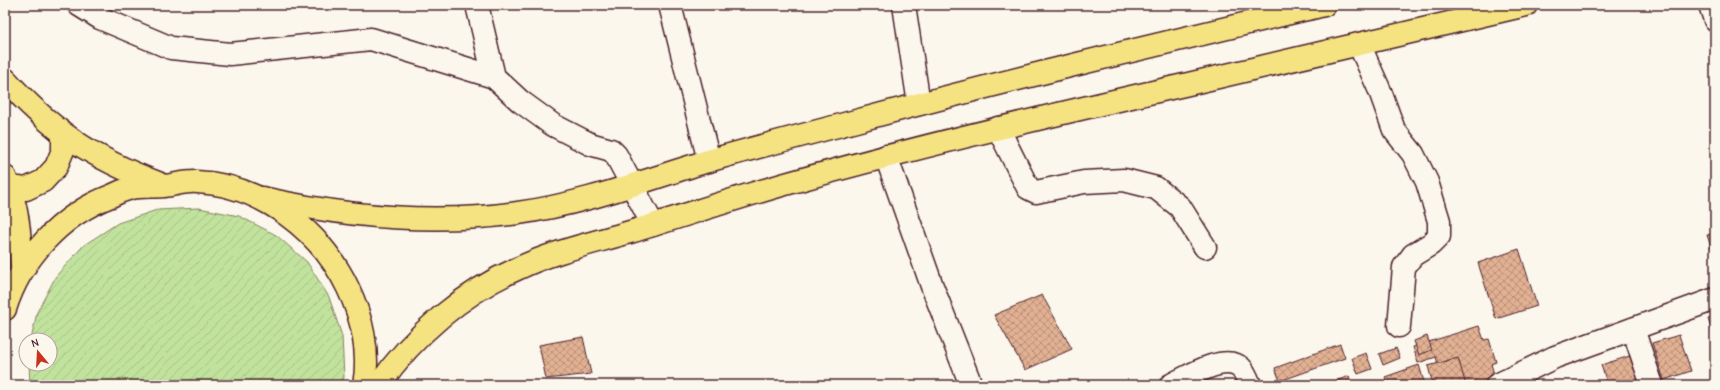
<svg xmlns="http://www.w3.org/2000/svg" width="1720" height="390" viewBox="0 0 1720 390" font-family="'Comic Neue',sans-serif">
<defs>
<pattern id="garden-furrows" width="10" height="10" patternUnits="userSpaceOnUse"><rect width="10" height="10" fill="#c0e29c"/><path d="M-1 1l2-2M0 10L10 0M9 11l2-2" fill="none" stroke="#a6c187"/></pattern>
<pattern id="building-cross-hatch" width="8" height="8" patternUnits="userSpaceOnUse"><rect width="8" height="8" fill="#e2b193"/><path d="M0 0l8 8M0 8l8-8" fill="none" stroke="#b98f78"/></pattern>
</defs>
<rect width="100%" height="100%" fill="#fbf7ec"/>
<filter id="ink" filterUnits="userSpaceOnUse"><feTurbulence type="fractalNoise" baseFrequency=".025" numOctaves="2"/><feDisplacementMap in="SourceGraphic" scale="8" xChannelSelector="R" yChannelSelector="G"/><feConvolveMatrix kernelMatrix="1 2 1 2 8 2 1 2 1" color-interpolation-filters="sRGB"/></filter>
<g filter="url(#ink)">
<!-- garden -->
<path fill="url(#garden-furrows)" stroke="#858064" d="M199,208L239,216L276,235L307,262L329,297L342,336L344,377L342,385H30L29,364H50V340H31L37,312L56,276L84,245L118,223L157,210Z"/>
<!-- building -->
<g fill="url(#building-cross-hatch)" stroke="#4a1f2b">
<path d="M1715,233V249L1712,250L1707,235Z"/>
<path d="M1519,249L1537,306L1496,319L1478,263Z"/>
<path d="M1042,295L1072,349L1025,370L994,315Z"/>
<path d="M1715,317V340L1708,319Z"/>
<path d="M1479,326L1484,340L1489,339L1496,362L1491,364L1497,384L1461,385L1452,359L1438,364L1436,357L1418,363L1413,347Z"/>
<path d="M1679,335L1691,371L1664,380L1652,343Z"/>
<path d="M1427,336L1432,350L1419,355L1414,341Z"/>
<path d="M583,337L591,374L546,379L539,345Z"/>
<path d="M1340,344L1345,358L1280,381L1275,368Z"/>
<path d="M1396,348L1400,358L1383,365L1379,354Z"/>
<path d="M1366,353L1372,369L1358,374L1352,358Z"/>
<path d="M1633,355L1641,385H1589L1606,380L1601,365Z"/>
<path d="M1458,358L1466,385H1433L1428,366Z"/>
<path d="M1419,365L1425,385H1388L1385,377Z"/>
<path d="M1349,376L1352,385H1325Z"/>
</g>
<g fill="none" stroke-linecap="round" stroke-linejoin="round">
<defs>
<g id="minor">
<path d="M79,5L100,18L171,48L230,54L371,39L494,77"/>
<path d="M477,5L494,77L520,101L553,125L590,144L611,150L616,155L653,225"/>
<path d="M670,5L709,161"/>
<path d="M904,5L919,104"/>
<path d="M1710,5L1715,20"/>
<path d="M1359,44L1380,91L1394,130L1413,154L1427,182L1439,221V236L1431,244L1413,255L1404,267L1399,326"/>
<path d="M998,128L1028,188L1036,192L1084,182L1124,180L1156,188L1180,207L1205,247"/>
<path d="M886,156L932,286L971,385"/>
<path d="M1633,329L1652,385"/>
<path d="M1171,385C1187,377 1225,353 1241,368C1245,372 1248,380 1250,385"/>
<path d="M1497,385L1555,357L1715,299"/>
</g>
<g id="major">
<path d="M262,198C347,217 432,225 518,213C584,204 645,180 708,161C757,147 807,134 856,121C1011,79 1168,42 1324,5"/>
<path d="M379,385C413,335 464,292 519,268C555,251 593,243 630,232C683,216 736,198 789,183C920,146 1051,115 1184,85C1298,58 1412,32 1526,5"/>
</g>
<g id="highway">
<path d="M5,79C52,131 92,158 158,183"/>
<path d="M5,177C19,206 20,239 22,271"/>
<path d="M10,187L26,189L43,181L56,167L63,150V134"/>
<path d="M5,309C21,258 61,215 111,196C117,193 124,190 131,188C141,186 153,187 164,186C175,185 186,181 197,182C262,185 321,231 348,288C362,317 370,353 364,385"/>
</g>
</defs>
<!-- minor casing -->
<use href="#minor" stroke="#4a1f2b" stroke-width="25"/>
<!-- major casing -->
<use href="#major" stroke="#4a1f2b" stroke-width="25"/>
<!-- highway casing -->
<use href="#highway" stroke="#4a1f2b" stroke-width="25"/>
<!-- minor -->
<use href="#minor" stroke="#fbf7ec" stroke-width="22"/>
<!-- major -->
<use href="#major" stroke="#f5e382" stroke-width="22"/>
<!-- highway -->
<use href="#highway" stroke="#f5e382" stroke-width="22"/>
</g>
</g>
<!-- margin -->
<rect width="1720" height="390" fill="none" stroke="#fbf7ec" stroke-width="20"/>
<rect x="10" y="10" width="1700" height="370" fill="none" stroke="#4a1f2b" stroke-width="1.5" filter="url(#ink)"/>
<!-- north arrow -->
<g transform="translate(38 352) rotate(342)"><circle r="19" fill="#fbf7ec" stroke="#b4a19f"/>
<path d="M0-3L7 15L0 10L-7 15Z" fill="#c8321e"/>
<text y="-6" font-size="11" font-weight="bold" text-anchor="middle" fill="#4a1f2b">N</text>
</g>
</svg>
